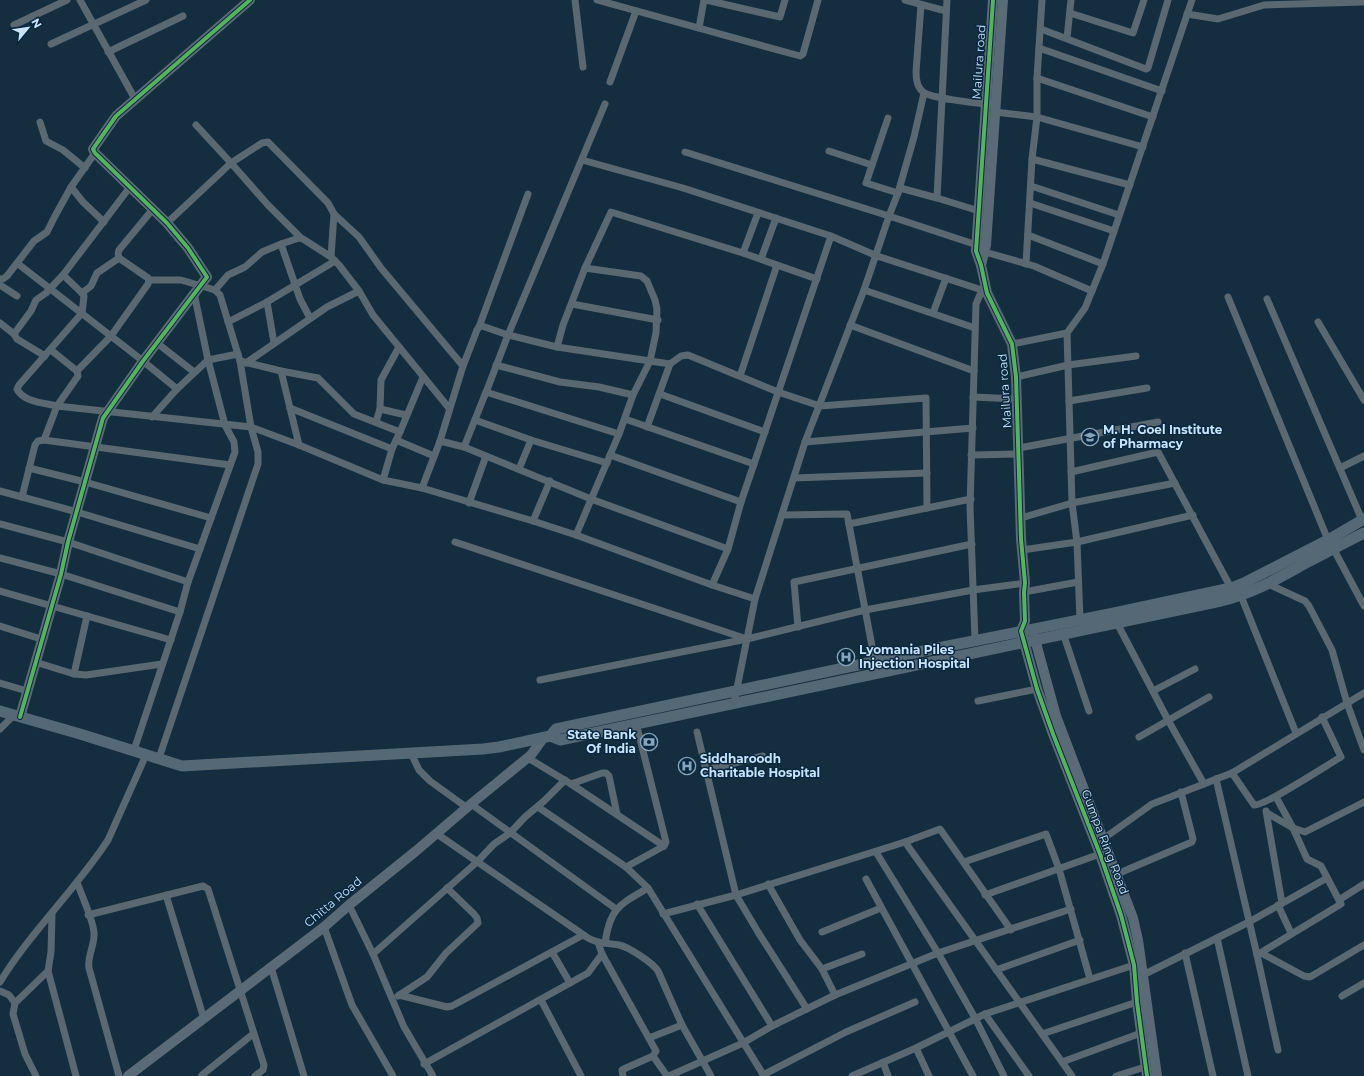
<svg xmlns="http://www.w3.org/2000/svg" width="1364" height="1076" viewBox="0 0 1364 1076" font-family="Montserrat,sans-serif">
<rect width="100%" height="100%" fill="#142e3f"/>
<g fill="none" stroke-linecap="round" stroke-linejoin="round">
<!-- street -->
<g stroke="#5a6871" stroke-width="7">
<path d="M80,0L135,99"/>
<path d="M575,0L583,67"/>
<path d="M597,0L800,56L803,54L818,0"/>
<path d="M706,0L780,17L785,0"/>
<path d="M905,0L946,11"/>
<path d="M947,0L937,198L979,211"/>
<path d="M921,5L916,72C916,79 918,88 923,92C930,98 975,103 986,104"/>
<path d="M1070,13L1133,33L1144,0"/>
<path d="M1187,14L1218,19L1264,5L1364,2"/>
<path d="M14,25L67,0"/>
<path d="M699,28L704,0"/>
<path d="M1041,29L1146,69L1148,68L1168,0"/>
<path d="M1067,38L1071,0"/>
<path d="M51,44L146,0"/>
<path d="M1039,48L1162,91"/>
<path d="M108,52L183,16"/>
<path d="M1037,78L1153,117"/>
<path d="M610,82L636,11"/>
<path d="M995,112L1037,117L1143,147"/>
<path d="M888,118L866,183L898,193"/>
<path d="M40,122L46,141L63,150L85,168"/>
<path d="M196,125L231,163L268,205L301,238"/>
<path d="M829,151L872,165"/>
<path d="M685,152L889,216L980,246"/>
<path d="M1032,159L1130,185"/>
<path d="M582,160L683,188L831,236L877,256L982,290"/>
<path d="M1031,186L1119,215"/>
<path d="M71,187L83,202L104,222"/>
<path d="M900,188L937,198"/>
<path d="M1030,203L1114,231"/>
<path d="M167,223L231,163L262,143L268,142L328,203L334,214L359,237L381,268L463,366"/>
<path d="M1028,235L1103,264"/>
<path d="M281,244L300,299L310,318"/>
<path d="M985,252L1034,266L1092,291"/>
<path d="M743,253L758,213"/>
<path d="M331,257L334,214"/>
<path d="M761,259L776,218"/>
<path d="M17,263L143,361L177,389"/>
<path d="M1026,264L1032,159L1037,117V78L1042,0"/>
<path d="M63,275L82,293L84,296L82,313L19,385L17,389C23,402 45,403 57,406L251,427L299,445L383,480L422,488L533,521L576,535L712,585"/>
<path d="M0,279H3L7,276L34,241L47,232L55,216L71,187L95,153"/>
<path d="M149,280H181L215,290L220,295L240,361L251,427L258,452V464L159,758"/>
<path d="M0,285L17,296"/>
<path d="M215,290L228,275L245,267L262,252L281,244L299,238L303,239L331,257L339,265L359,291L373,315L449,408"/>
<path d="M864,290L975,328"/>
<path d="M82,293L91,286L97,273L119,258"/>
<path d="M1228,297L1328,540"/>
<path d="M1267,299L1362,520"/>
<path d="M267,302L274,343"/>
<path d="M572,304L658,320"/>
<path d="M933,313L946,278"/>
<path d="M228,322L267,302L335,261"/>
<path d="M1318,322L1364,400"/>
<path d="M0,323L14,334L17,339L45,356"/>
<path d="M850,325L974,371"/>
<path d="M479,327L528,194"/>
<path d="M14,334L31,311L36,300L46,293L63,275L130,187"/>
<path d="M157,343L194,372"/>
<path d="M1012,344L1067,333"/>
<path d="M557,347L563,325L585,268L611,212L743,253L817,279"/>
<path d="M240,361L281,371L318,378L354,414L400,432L392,449L383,480"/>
<path d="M246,363L327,307L359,291"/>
<path d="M670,364L681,356L688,355L778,392L820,406L926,398L927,508"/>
<path d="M496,365L560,382L599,387L633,395"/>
<path d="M77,371L111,336L148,284L149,280L148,278L119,258L118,254L119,250L153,209"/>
<path d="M281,371L299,445"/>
<path d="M740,376L777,265"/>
<path d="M1016,377L1068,365L1136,356"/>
<path d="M660,394L765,432"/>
<path d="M485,395L508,335L605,104"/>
<path d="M973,397L1017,399"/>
<path d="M1069,401L1147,388"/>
<path d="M290,408L392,449"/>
<path d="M380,409L406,415"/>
<path d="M152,417L177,389L208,360L238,354"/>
<path d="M625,419L754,464"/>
<path d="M475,420L531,440L607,463"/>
<path d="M376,422L380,409L381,380L399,347"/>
<path d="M400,432L423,377"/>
<path d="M44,440L57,406L78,376L77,371L51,350"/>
<path d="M396,440L434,456"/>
<path d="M440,441L464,447L591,499L728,549"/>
<path d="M805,442L973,428"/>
<path d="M464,447L486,392L619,434"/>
<path d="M1019,448L1158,422"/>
<path d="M610,455L741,502"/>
<path d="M971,455L1019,454"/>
<path d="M29,468L85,482L211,518"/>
<path d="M1340,468L1364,456"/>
<path d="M519,469L531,440"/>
<path d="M1071,472L1158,452L1231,588"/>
<path d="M794,478L927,473"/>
<path d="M422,488L440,441L463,366L477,330L479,327L482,326L508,335L557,347L670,364L647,427"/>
<path d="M0,491L77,512L200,549"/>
<path d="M22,497L35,445L38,441L44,440L230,465"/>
<path d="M469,503L486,456"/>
<path d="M782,515L847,514L875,662"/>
<path d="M1021,518L1072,503L1175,483"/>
<path d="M533,521L550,481"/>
<path d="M0,524L68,542L188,582"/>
<path d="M849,524L971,499"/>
<path d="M576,535L619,434L633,395L650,361L656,333L657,309L655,300L647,281L641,276L585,268"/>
<path d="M455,542L747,639"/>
<path d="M1333,548L1364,606"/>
<path d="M1022,550L1077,542L1193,515"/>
<path d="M0,558L61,574L180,612"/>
<path d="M1268,584L1305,601L1309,606L1332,650L1347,703L1364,750"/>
<path d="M0,591L171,640"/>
<path d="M1024,592L1078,582"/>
<path d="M1241,596L1296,733"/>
<path d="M755,599L712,585L728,549L741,502L754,464L831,236"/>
<path d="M1080,620L1077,542L1072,503L1067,333L1085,308L1103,264L1192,0"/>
<path d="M1117,623L1168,720L1204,784L1216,779"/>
<path d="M0,626L41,639"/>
<path d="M798,627L794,582L972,544"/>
<path d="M1063,633L1089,711"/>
<path d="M975,640L970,507L976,304L982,290H986"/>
<path d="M35,662L74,674L86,675L162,664"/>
<path d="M74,674L87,616"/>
<path d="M540,680L747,639L865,610L973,590L1025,583"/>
<path d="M0,683L27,691"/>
<path d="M1153,691L1195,669"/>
<path d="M978,701L1037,689"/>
<path d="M734,703L755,599L805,442L864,290L889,216L898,193L914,137L924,93"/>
<path d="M0,729L14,715"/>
<path d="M697,732L736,895L758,932L807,1009"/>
<path d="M1139,737L1209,697"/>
<path d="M134,750L180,612L188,582L235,452L234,442L225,425L208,360L194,293"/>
<path d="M411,753L419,770L430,781L466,807"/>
<path d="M528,758L571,784L664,846"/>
<path d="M706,770L763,756"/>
<path d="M1232,773L1254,805C1265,806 1327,765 1341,757L1322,717"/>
<path d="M571,784L602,773H606L609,776L617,814"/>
<path d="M471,804L616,909"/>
<path d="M538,807L626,867L648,888L764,1076"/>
<path d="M1266,811L1282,903"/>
<path d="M1267,813L1293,828L1305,832L1364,802"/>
<path d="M437,834L588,938C598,944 608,943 619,945C629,947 653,963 658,971L682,1025L711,1076"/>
<path d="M1103,839L1152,804L1204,784"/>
<path d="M905,842L1072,1076"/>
<path d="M876,852L938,953L975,1018L1004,1076"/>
<path d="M964,862L1046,834L1059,869L1090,979"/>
<path d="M626,867L664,846L666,842L636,723"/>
<path d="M1117,874L1192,842L1193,839L1181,792"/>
<path d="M866,879L973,1076"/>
<path d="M77,882C81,894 94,922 94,933C95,945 87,956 89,968L119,1076"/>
<path d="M768,884L800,940L822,969L835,995"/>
<path d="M166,895L204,1019"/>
<path d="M985,895L1100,854"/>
<path d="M1339,900L1364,884"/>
<path d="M697,904L772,1026"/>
<path d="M349,905L373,954L404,1027L433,1076"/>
<path d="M1278,905L1291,933"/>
<path d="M52,914L51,952L48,971L76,1076"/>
<path d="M663,914L736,895L905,842L940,829L1011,930"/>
<path d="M88,915L203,886L208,889L264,1065L263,1070L255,1076"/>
<path d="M324,927L352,1005L393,1076"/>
<path d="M822,932L881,908"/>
<path d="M1217,938L1248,1076"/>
<path d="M598,942L602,954L656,1051L653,1056L626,1068L622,1070L623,1076"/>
<path d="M605,943C610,908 619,905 648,888"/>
<path d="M552,952L570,983"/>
<path d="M1185,953L1213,1076"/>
<path d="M1261,953L1304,976L1310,977L1364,945"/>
<path d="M373,954L477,862L494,844L510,833L525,817L544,801L565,780"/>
<path d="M1257,955L1341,904L1321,866L1307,859L1293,828L1276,797"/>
<path d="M271,967L304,1076"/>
<path d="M822,969L862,954"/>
<path d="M996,970L1080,940"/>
<path d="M1143,975L1249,922L1327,878"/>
<path d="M0,982C30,933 72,893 104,846L108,840L146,755"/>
<path d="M0,991L9,995L15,1003"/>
<path d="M399,995L447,1007L452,1006L583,935"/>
<path d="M398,996L427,977L446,953L478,923L477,918L474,914L447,888"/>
<path d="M1342,996L1364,983"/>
<path d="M541,1000L581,1076"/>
<path d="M985,1014L1029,1076"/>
<path d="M1042,1034L1137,1002"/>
<path d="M649,1038L682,1025"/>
<path d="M916,1048L929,1076"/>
<path d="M1278,1050L1257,955L1216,779L1232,773L1364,693"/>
<path d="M653,1056L667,1076"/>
<path d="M883,1062L888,1076"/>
<path d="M1062,1062L1141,1033"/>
<path d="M424,1064L588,973L602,954"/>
<path d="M202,1075L253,1034"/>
<path d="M763,1075L846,1032L915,1002"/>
<path d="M36,1076L25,1054L13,1014L15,1003L48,971"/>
<path d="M669,1076L743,1043L772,1026L835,995L938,953L1071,909"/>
<path d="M852,1076L916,1048L985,1014L1134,965"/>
<path d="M1116,1076L1145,1067"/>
</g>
<!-- secondary -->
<g stroke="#5a6a76" stroke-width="10">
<path d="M993,0L976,251L981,265L987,293L1012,344L1016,377L1021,539L1025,583L1024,592L1025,621L1021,631L1037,689L1053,734L1100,854L1121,915L1134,965L1137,1002L1147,1076"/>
<path d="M981,265L986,245L1003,0"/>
<path d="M1033,632L1056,716L1133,918L1138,940L1157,1076"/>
<path d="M20,717L61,574L68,542L103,418L143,361L207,277L188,248L167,223L95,153L93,149L116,116L250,0"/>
<path d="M128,1076L324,927L349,905L416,851L471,804L531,755L544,737"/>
</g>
<!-- primary -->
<g stroke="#556875" stroke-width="11">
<path d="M0,711L80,734L182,766L483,749L499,747L550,736L556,729L933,649L1114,613L1231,588L1246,582L1328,540L1364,519"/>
<path d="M550,736L560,740L1221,601C1254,593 1277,579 1306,563C1325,553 1344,543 1364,533"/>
</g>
<defs>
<g id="cycleway">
<path d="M993,0L976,251L981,265L987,293L1012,344L1016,377L1021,539L1025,583L1024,592L1025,621L1021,631L1037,689L1053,734L1100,854L1121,915L1134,965L1137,1002L1147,1076"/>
<path d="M20,717L61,574L68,542L103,418L143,361L207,277L188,248L167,223L95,153L93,149L116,116L250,0"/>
</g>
</defs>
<!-- cycleway casing -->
<use href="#cycleway" stroke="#09273e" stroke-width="6"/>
<!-- cycleway -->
<use href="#cycleway" stroke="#56b35d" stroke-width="4"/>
</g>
<!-- icons -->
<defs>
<symbol id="university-ring" viewBox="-11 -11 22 22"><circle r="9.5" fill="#09273e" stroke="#88a4ba" stroke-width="1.5"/><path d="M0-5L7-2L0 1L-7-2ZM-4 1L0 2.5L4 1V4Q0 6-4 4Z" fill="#88a4ba"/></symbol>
<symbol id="hospital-ring" viewBox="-11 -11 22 22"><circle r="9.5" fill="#09273e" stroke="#88a4ba" stroke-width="1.5"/><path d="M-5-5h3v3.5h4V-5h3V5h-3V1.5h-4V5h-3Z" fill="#88a4ba"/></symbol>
<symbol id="bank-ring" viewBox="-11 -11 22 22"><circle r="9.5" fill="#09273e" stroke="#88a4ba" stroke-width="1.5"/><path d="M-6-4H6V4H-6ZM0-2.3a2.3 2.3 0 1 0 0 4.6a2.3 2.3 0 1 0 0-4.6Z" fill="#88a4ba"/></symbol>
</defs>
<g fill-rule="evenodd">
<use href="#university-ring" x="1080" y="427" width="20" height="20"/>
<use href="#hospital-ring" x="836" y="647" width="20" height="20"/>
<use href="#bank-ring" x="639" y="732" width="20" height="20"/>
<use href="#hospital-ring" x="677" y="756" width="20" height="20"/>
</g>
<g text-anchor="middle" stroke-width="3" stroke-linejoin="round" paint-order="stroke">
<!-- street labels -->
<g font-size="12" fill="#c7e3fd" stroke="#09273e">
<text transform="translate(979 62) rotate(-86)" y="4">Mailura road</text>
<text transform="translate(1005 391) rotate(-94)" y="4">Mailura road</text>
<text transform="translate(1105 842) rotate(69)" y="4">Gumpa Ring Road</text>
<text transform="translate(333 902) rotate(-40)" y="4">Chitta Road</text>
</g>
<!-- poi labels -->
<g font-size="12" font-weight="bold" fill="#c7e3fd" stroke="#09273e" text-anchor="start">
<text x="1103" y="434">M. H. Goel Institute<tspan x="1103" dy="14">of Pharmacy</tspan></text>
<text x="859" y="654">Lyomania Piles<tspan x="859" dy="14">Injection Hospital</tspan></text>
<text x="636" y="739" text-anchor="end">State Bank<tspan x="636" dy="14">Of India</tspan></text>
<text x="700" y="763">Siddharoodh<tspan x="700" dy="14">Charitable Hospital</tspan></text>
</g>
</g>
<!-- north arrow -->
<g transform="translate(28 28) rotate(61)" stroke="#09273e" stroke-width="3" paint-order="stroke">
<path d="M0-3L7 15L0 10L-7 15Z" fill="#c7e3fd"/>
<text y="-6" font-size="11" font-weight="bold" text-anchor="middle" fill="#c7e3fd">N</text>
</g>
</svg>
